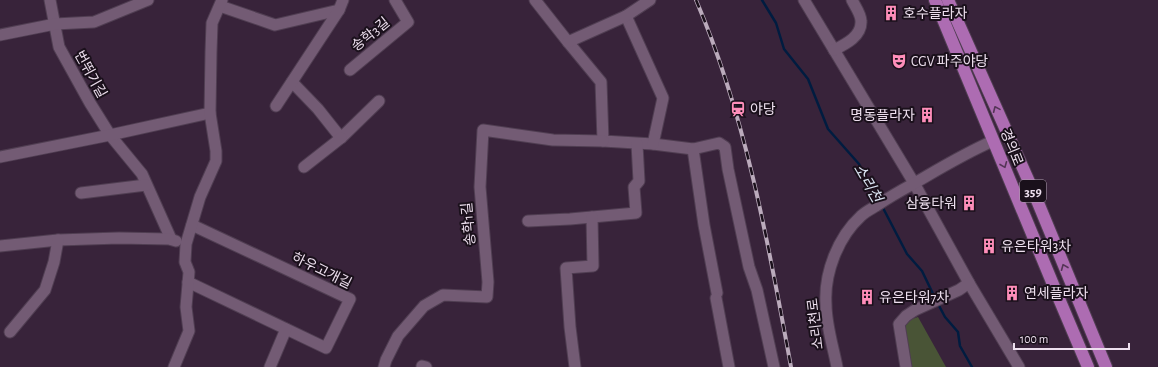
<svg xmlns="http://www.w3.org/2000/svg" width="1158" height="367" viewBox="0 0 1158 367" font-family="'Alegreya Sans','Noto Sans KR',sans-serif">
<rect width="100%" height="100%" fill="#38233a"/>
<!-- green -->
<path fill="#495436" d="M918,317L946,367H912L904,326L909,320Z"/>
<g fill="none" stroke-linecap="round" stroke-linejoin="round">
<!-- stream -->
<g stroke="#001c40" stroke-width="2.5">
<path d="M762,0L776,23L784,49L808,79L828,129L859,164L878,200"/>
<path d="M882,206L907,254L922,271L935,298"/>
<path d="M937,302L945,317L958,332L960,346L972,367"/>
</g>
<defs>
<g id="minor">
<path d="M50,0L59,47L90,103L110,135L142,174L171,239"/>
<path d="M535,0L568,42L601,82L603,141L653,144L693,149L719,143L725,147L728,169L749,267L757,290L774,367"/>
<path d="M804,0L914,183L969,283L1019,367"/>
<path d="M220,6L275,25L339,10"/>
<path d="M626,16L663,98L653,144"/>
<path d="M0,35L55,24L94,22L148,0"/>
<path d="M568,42L626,16L650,0"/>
<path d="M834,50C846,44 862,36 861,21C861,14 855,6 852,0"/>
<path d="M350,70L408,22L395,0"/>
<path d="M292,82L318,109L341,138L379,101"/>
<path d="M276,106L339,10L343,0"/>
<path d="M693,149L704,225L717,293"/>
<path d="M0,157L110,135L210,113"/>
<path d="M304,167L341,138"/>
<path d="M81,193L146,185"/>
<path d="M528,221L570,219L636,213L634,187L639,181L637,144"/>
<path d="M0,246L58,240L119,238L169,239L176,241"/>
<path d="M188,282L326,348L350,299L192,225"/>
<path d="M716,298L729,367"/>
<path d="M10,332L45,290L54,262L58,240"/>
<path d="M422,366L426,367"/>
<path d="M174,367L189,331L186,307L189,272L185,262L186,244L200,197L216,161V151L210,113L211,52L212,23L222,0"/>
<path d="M270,367L286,329"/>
<path d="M384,367L386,360L398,336L424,306L443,295L487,297L488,282L480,187L483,130L553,140L603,141"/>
<path d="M575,367L570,327L566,268L593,266L592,217"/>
<path d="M837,367C833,346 826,325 826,304C824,273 838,237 861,216C865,212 871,209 876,206C888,198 900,191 913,184C939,169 965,153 993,141"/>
<path d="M906,367L899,324L906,316L915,310L959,290L969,283"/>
</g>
<g id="major">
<path d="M935,0L1057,294L1088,367"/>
<path d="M948,0L1034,193L1106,367"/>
</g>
</defs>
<!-- minor casing -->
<use href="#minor" stroke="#503e52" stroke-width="13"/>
<!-- major casing -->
<use href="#major" stroke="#503e52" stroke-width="14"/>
<!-- minor -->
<use href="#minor" stroke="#735b74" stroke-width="11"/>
<!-- major -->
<use href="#major" stroke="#ad6cb2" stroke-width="12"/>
<defs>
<path id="rail" d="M696,0C746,117 768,242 791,367"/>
</defs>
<!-- rail casing -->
<use href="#rail" stroke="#bbabbc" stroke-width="4"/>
<!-- rail -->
<use href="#rail" stroke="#1a101b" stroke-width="2.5" stroke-dasharray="8" stroke-linecap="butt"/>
</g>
<!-- one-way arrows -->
<defs><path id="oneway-chevron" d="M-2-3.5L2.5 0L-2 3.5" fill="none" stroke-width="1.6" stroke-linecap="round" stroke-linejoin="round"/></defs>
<g stroke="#553557">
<use href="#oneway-chevron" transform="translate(996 109) rotate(-114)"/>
<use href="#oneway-chevron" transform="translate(1004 165) rotate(68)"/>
<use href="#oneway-chevron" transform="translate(1064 267) rotate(-112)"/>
</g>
<!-- icons -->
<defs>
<symbol id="building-bare" viewBox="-9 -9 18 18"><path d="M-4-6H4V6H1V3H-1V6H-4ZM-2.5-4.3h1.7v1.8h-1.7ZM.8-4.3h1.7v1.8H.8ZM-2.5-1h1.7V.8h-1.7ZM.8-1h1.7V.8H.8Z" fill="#ff8eba" stroke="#1a101b" stroke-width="2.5" paint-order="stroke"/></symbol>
<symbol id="theatre-bare" viewBox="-9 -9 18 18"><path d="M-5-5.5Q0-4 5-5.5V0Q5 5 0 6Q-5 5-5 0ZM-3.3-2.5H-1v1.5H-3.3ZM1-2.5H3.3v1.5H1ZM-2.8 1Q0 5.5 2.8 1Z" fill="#ff8eba" stroke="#1a101b" stroke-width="2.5" paint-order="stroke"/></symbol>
<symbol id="station-bare" viewBox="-9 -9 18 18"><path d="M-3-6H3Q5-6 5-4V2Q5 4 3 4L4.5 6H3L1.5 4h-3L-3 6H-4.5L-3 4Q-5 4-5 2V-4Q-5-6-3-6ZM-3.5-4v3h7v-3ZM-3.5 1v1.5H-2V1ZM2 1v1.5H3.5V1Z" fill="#ff8eba" stroke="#1a101b" stroke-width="2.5" paint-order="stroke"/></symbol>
</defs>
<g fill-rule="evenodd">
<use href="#building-bare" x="880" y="2" width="22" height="22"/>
<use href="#theatre-bare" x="888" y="50" width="22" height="22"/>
<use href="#station-bare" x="727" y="98" width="22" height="22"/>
<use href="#building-bare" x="916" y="104" width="22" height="22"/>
<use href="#building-bare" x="958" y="192" width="22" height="22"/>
<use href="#building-bare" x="978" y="235" width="22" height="22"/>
<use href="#building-bare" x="1001" y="282" width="22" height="22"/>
<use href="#building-bare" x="856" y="286" width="22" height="22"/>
</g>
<g text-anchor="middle" stroke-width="4" stroke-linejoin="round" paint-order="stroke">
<!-- shield labels -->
<rect fill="#1a101b" stroke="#aea1af" stroke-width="1" x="1020" y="180" width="26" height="22" rx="3"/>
<g font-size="13" font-weight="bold" fill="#eddfee">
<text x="1033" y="196">359</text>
</g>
<!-- poi labels -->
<g font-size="14" fill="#eddfee" stroke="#1a101b" text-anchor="start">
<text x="903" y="18">호수플라자</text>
<text x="911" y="66">CGV 파주야당</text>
<text x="750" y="114">야당</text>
<text x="915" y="120" text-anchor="end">명동플라자</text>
<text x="957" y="208" text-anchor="end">삼융타워</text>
<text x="1001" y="251">유은타워3차</text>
<text x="1024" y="298">연세플라자</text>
<text x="879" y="302">유은타워7차</text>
</g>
<!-- street labels -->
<g font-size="14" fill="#eddfee" stroke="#1a101b">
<text transform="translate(370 34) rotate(-39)" y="5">송학3길</text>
<text transform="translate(91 74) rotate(61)" y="5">번뛰기길</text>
<text transform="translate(1012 147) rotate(68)" y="5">경의로</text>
<text transform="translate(468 224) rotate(-95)" y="5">송학1길</text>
<text transform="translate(322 270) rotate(26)" y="5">하우고개길</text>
<text transform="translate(815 324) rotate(-97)" y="5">소리천로</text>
</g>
<!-- water labels -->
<g font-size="15" font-style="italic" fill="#dbe5f3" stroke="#1a101b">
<text transform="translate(868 183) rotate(60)" y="5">소리천</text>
</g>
</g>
<!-- scale -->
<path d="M1014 343v6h115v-6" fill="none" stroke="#eddfee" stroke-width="2"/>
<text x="1020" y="343" font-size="12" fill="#eddfee" stroke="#1a101b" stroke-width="3" paint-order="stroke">100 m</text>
</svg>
